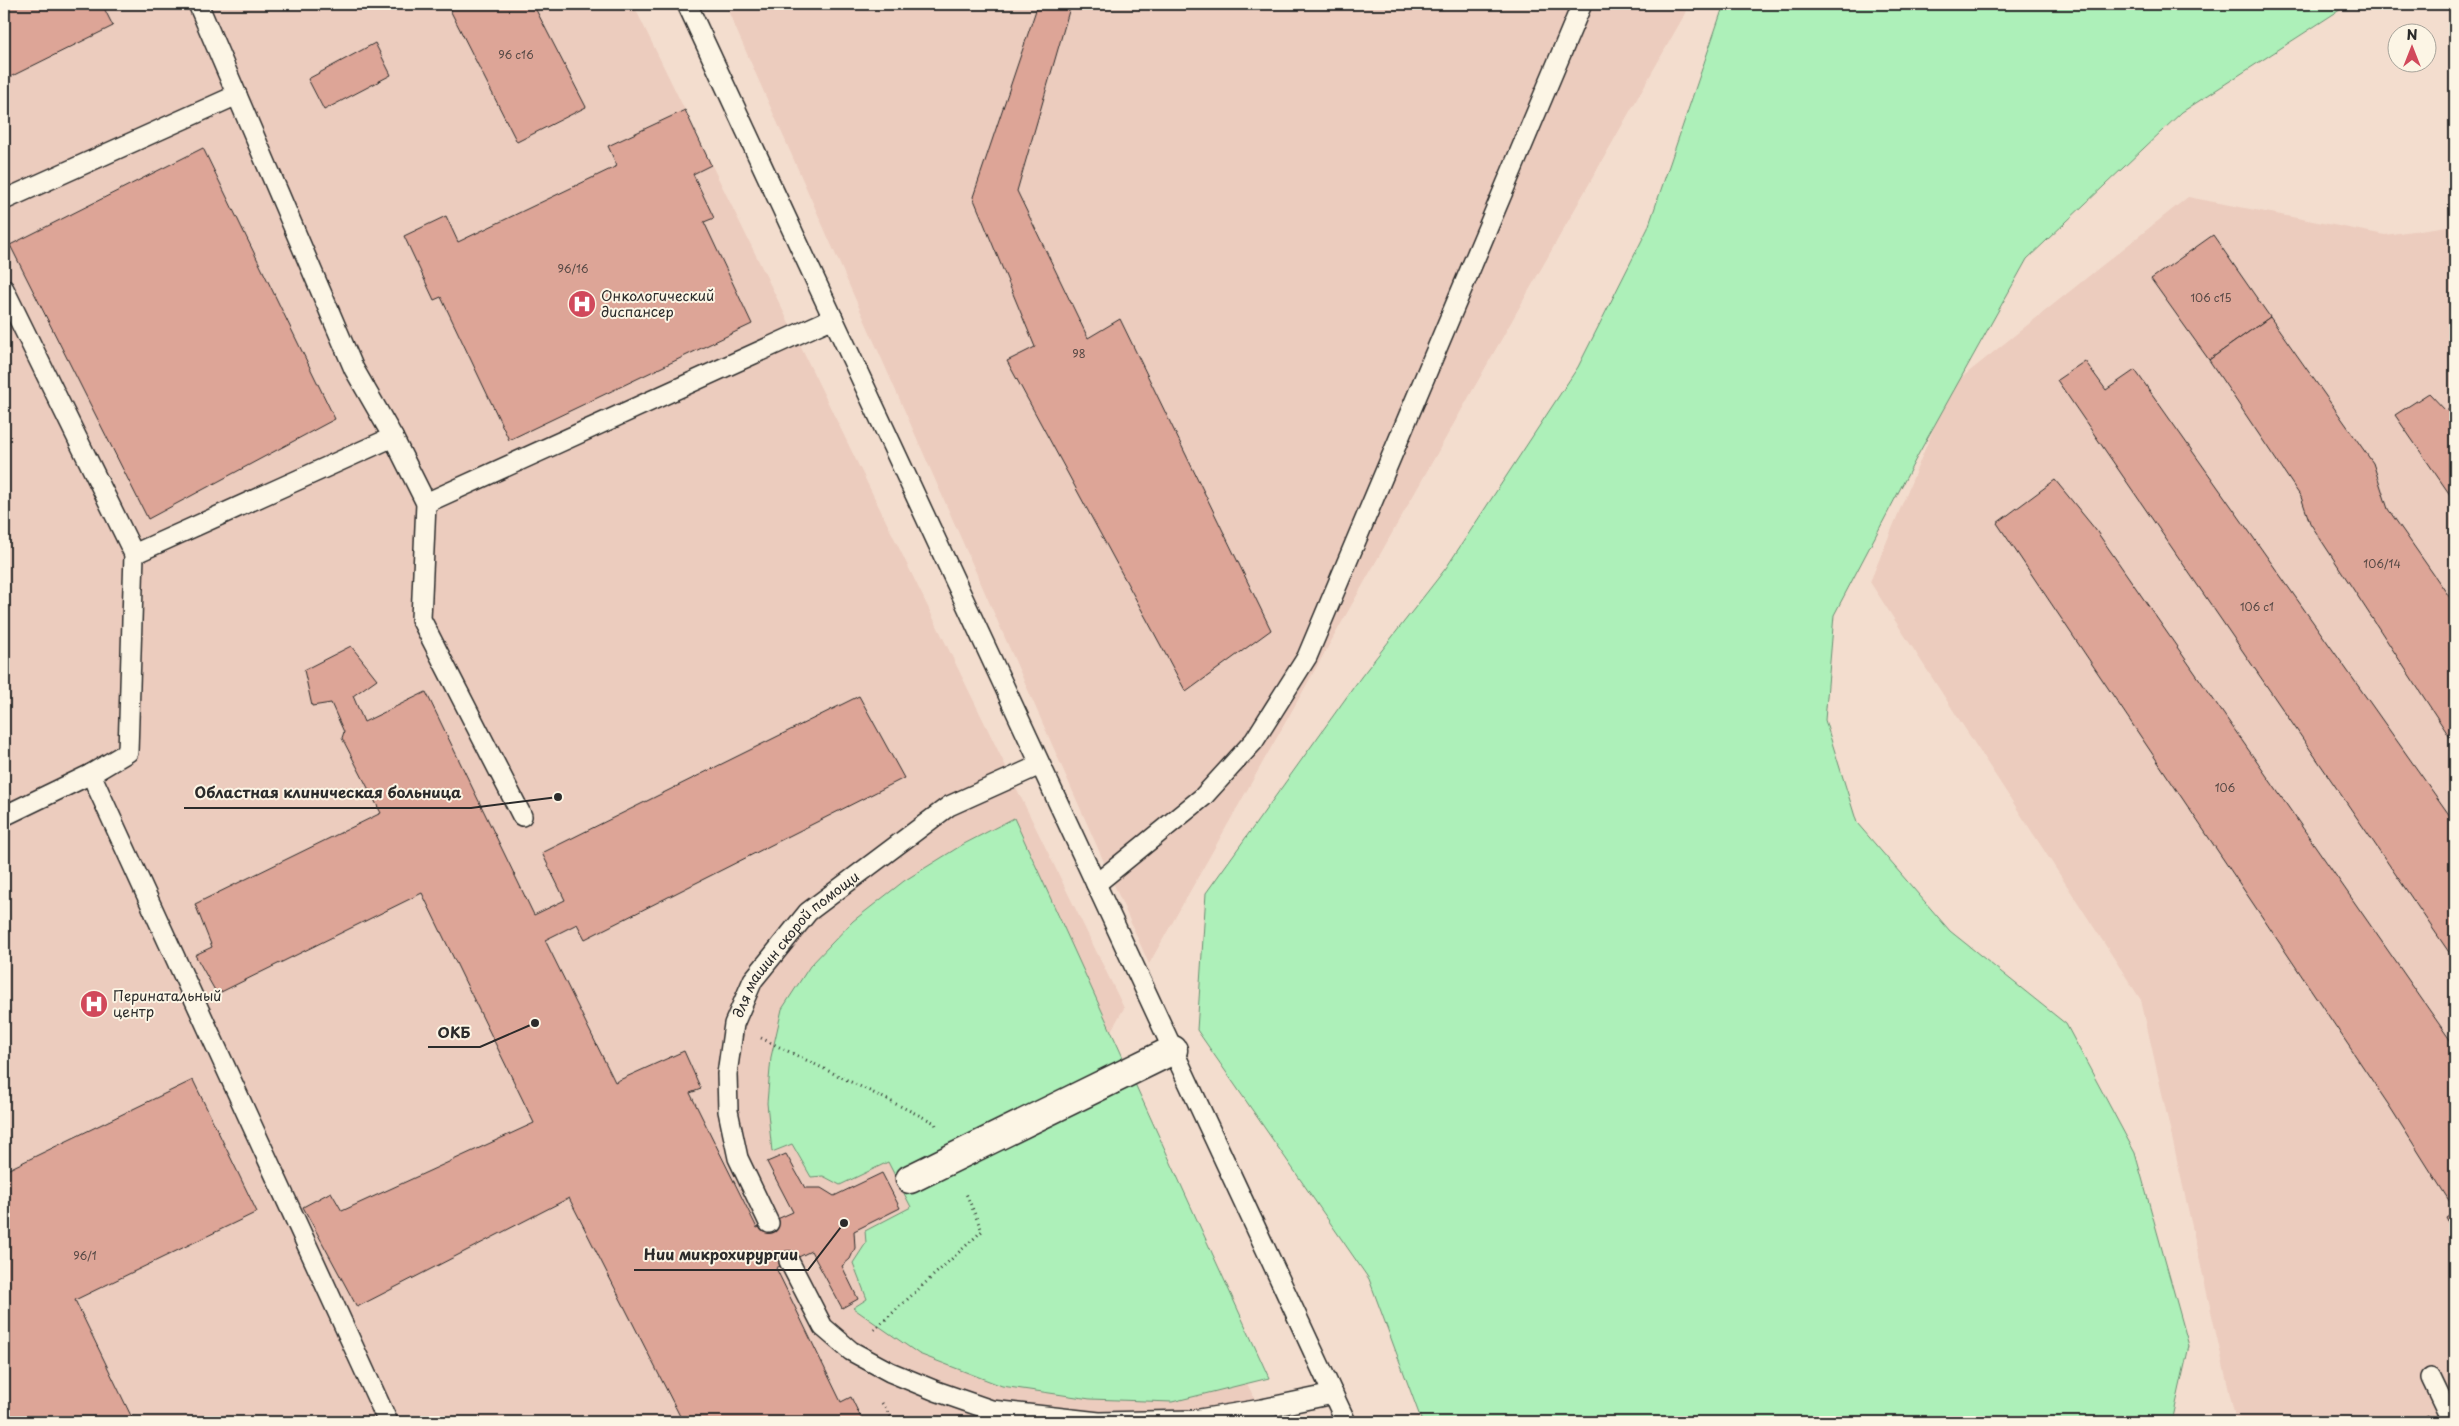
<svg xmlns="http://www.w3.org/2000/svg" width="2459" height="1426" viewBox="0 0 2459 1426" font-family="'Playpen Sans',sans-serif">
<rect width="100%" height="100%" fill="#f3ddce"/>
<filter id="ink" filterUnits="userSpaceOnUse"><feTurbulence type="fractalNoise" baseFrequency=".02" numOctaves="2"/><feDisplacementMap in="SourceGraphic" scale="10" xChannelSelector="R" yChannelSelector="G"/><feConvolveMatrix kernelMatrix="1 2 1 2 8 2 1 2 1" color-interpolation-filters="sRGB"/></filter>
<g filter="url(#ink)">
<!-- built -->
<g fill="#ecccbe">
<path d="M4,4H633L1124,1008L1091,1066L1266,1422H4Z"/>
<path d="M725,4H1682L1686,12L1149,964Z"/>
<path d="M2188,197L2385,235L2455,225V1422H2236L2141,1000L1870,582L1951,386Z"/>
</g>
<!-- green -->
<g fill="#adf0b9" stroke="#6c8e72">
<path d="M1724,4H2349L2182,112L2027,259L1919,453L1834,615L1825,720L1857,823L1950,931L2066,1024L2135,1153L2189,1346L2172,1422H1422L1369,1279L1197,1030L1206,893L1361,677L1446,568L1578,367L1648,228Z"/>
<path d="M1014,818L1269,1378L1172,1402L1090,1399L1002,1386L919,1354L853,1308L867,1299L853,1263L866,1243L865,1231L911,1207L888,1162L840,1185L823,1176L811,1177L792,1144L772,1152L767,1103L771,1057L782,1009L810,966L853,921L904,881L962,845Z"/>
</g>
<!-- building -->
<g fill="#dda597" stroke="#2b2b2b">
<path d="M4,4H102L113,26L4,80Z"/>
<path d="M447,4H533L586,107L517,142Z"/>
<path d="M1038,4H1071L1017,191L1088,338L1120,319L1271,630L1186,692L1007,361L1035,347L973,197Z"/>
<path d="M375,43L391,75L324,110L308,79Z"/>
<path d="M685,110L711,165L693,174L714,218L704,222L752,324L509,440L441,297L434,300L404,236L446,216L458,242L617,166L608,146Z"/>
<path d="M203,148L335,419L148,519L10,245Z"/>
<path d="M2213,235L2270,317L2209,360L2151,279Z"/>
<path d="M2270,317L2373,463L2388,509L2455,605V745L2310,523L2301,497L2209,360Z"/>
<path d="M2085,361L2106,390L2135,370L2455,823V961L2057,380Z"/>
<path d="M2429,393L2446,411L2455,405V502L2395,415Z"/>
<path d="M2055,480L2095,529L2455,1047V1210L2390,1107L1997,523Z"/>
<path d="M351,646L377,679L353,696L364,722L426,692L534,915L565,900L542,853L859,696L904,778L585,939L577,924L545,940L615,1082L684,1051L701,1089L690,1093L757,1228L793,1212L767,1162L786,1154L805,1188H821L834,1196L882,1173L900,1208L854,1231L855,1248L850,1259L842,1266L858,1299L842,1308L811,1251L776,1268L841,1402L851,1397L863,1422H683L569,1198L357,1307L303,1207L331,1192L342,1211L534,1123L422,893L217,994L195,955L212,947L195,904L381,813L342,738L344,732L331,703L312,706L304,670Z"/>
<path d="M193,1080L257,1212L75,1300L134,1422H4V1164L7,1170Z"/>
<path d="M2455,1212V1236L2446,1218Z"/>
<path d="M2428,1415L2432,1422H2415Z"/>
</g>
<g fill="none" stroke-linecap="round" stroke-linejoin="round">
<defs>
<g id="lane">
<path d="M198,4L354,369L393,437L426,503L421,619L522,816"/>
<path d="M687,4L1346,1422"/>
<path d="M4,200L237,95"/>
<path d="M4,289L134,554L128,752L91,774"/>
<path d="M426,503L833,318"/>
<path d="M134,554L393,437"/>
<path d="M4,816L91,774L388,1422"/>
<path d="M1096,884L1203,797L1254,741L1307,657L1582,4"/>
<path id="s1" d="M769,1223L738,1158L728,1111L727,1074L734,1024L753,980L808,912L949,806L1040,765"/>
<path d="M789,1261L823,1327L851,1351L890,1372L936,1391L991,1410L1099,1422L1193,1420L1262,1409L1333,1394"/>
<path d="M2431,1378L2452,1422"/>
</g>
<path id="street" d="M910,1179L1173,1050"/>
</defs>
<!-- lane casing -->
<use href="#lane" stroke="#2b2b2b" stroke-width="22"/>
<!-- street casing -->
<use href="#street" stroke="#2b2b2b" stroke-width="31"/>
<!-- path -->
<g stroke="#2b2b2b" stroke-width="3" stroke-dasharray="1 4" stroke-linecap="butt">
<path d="M761,1038L935,1123L937,1128"/>
<path d="M874,1330L982,1231L965,1191"/>
<path d="M882,1403L894,1422"/>
</g>
<!-- lane -->
<use href="#lane" stroke="#fcf5e5" stroke-width="19"/>
<!-- street -->
<use href="#street" stroke="#fcf5e5" stroke-width="28"/>
</g>
</g>
<!-- icons -->
<defs>
<symbol id="hospital-disc" viewBox="-11 -11 22 22"><circle r="9.5" fill="#d1495b" stroke="#fcf5e5"/><path d="M-5-5h3v3.5h4V-5h3V5h-3V1.5h-4V5h-3Z" fill="#fff"/></symbol>
</defs>
<g fill-rule="evenodd">
<use href="#hospital-disc" x="566" y="288" width="32" height="32"/>
<use href="#hospital-disc" x="78" y="988" width="32" height="32"/>
</g>
<g text-anchor="middle" stroke-width="4" stroke-linejoin="round" paint-order="stroke">
<!-- number labels -->
<g font-size="11" fill="#584a46">
<text x="516" y="59">96 с16</text>
<text x="573" y="273">96/16</text>
<text x="2211" y="302">106 с15</text>
<text x="1079" y="358">98</text>
<text x="2382" y="568">106/14</text>
<text x="2257" y="611">106 с1</text>
<text x="2225" y="792">106</text>
<text x="85" y="1260">96/1</text>
</g>
<!-- poi labels -->
<g font-size="14" fill="#2b2b2b" stroke="#fcf5e5" text-anchor="start">
<text x="601" y="301">Онкологический<tspan x="601" dy="16">диспансер</tspan></text>
<text x="113" y="1001">Перинатальный<tspan x="113" dy="16">центр</tspan></text>
</g>
<!-- street labels -->
<g font-size="14" fill="#2b2b2b" stroke="#fcf5e5">
<text dy="5" stroke="none"><textPath href="#s1" startOffset="310">для машин скорой помощи</textPath></text>
</g>
</g>
<!-- callouts -->
<path fill="none" stroke="#2b2b2b" stroke-width="2" d="M558 797L471 808H184M535 1023L480 1047H428M844 1223L808 1270H634"/>
<g fill="#2b2b2b" stroke="#fcf5e5" stroke-width="2">
<circle cx="558" cy="797" r="5"/>
<circle cx="535" cy="1023" r="5"/>
<circle cx="844" cy="1223" r="5"/>
</g>
<g font-size="15" text-anchor="middle" font-weight="bold" fill="#2b2b2b" stroke="#fcf5e5" stroke-width="4" stroke-linejoin="round" paint-order="stroke">
<text x="328" y="798">Областная клиническая больница</text>
<text x="454" y="1038">ОКБ</text>
<text x="721" y="1260">Нии микрохирургии</text>
</g>
<!-- margin -->
<rect width="2459" height="1426" fill="none" stroke="#fcf5e5" stroke-width="20"/>
<rect x="10" y="10" width="2439" height="1406" fill="none" stroke="#2b2b2b" stroke-width="2" filter="url(#ink)"/>
<!-- north arrow -->
<g transform="translate(2412 48)"><circle r="24" fill="#fcf5e5" stroke="#a8a49b"/>
<path d="M0-4L9 19L0 12L-9 19Z" fill="#d1495b"/>
<text y="-8" font-size="14" font-weight="bold" text-anchor="middle" fill="#2b2b2b">N</text>
</g>
</svg>
